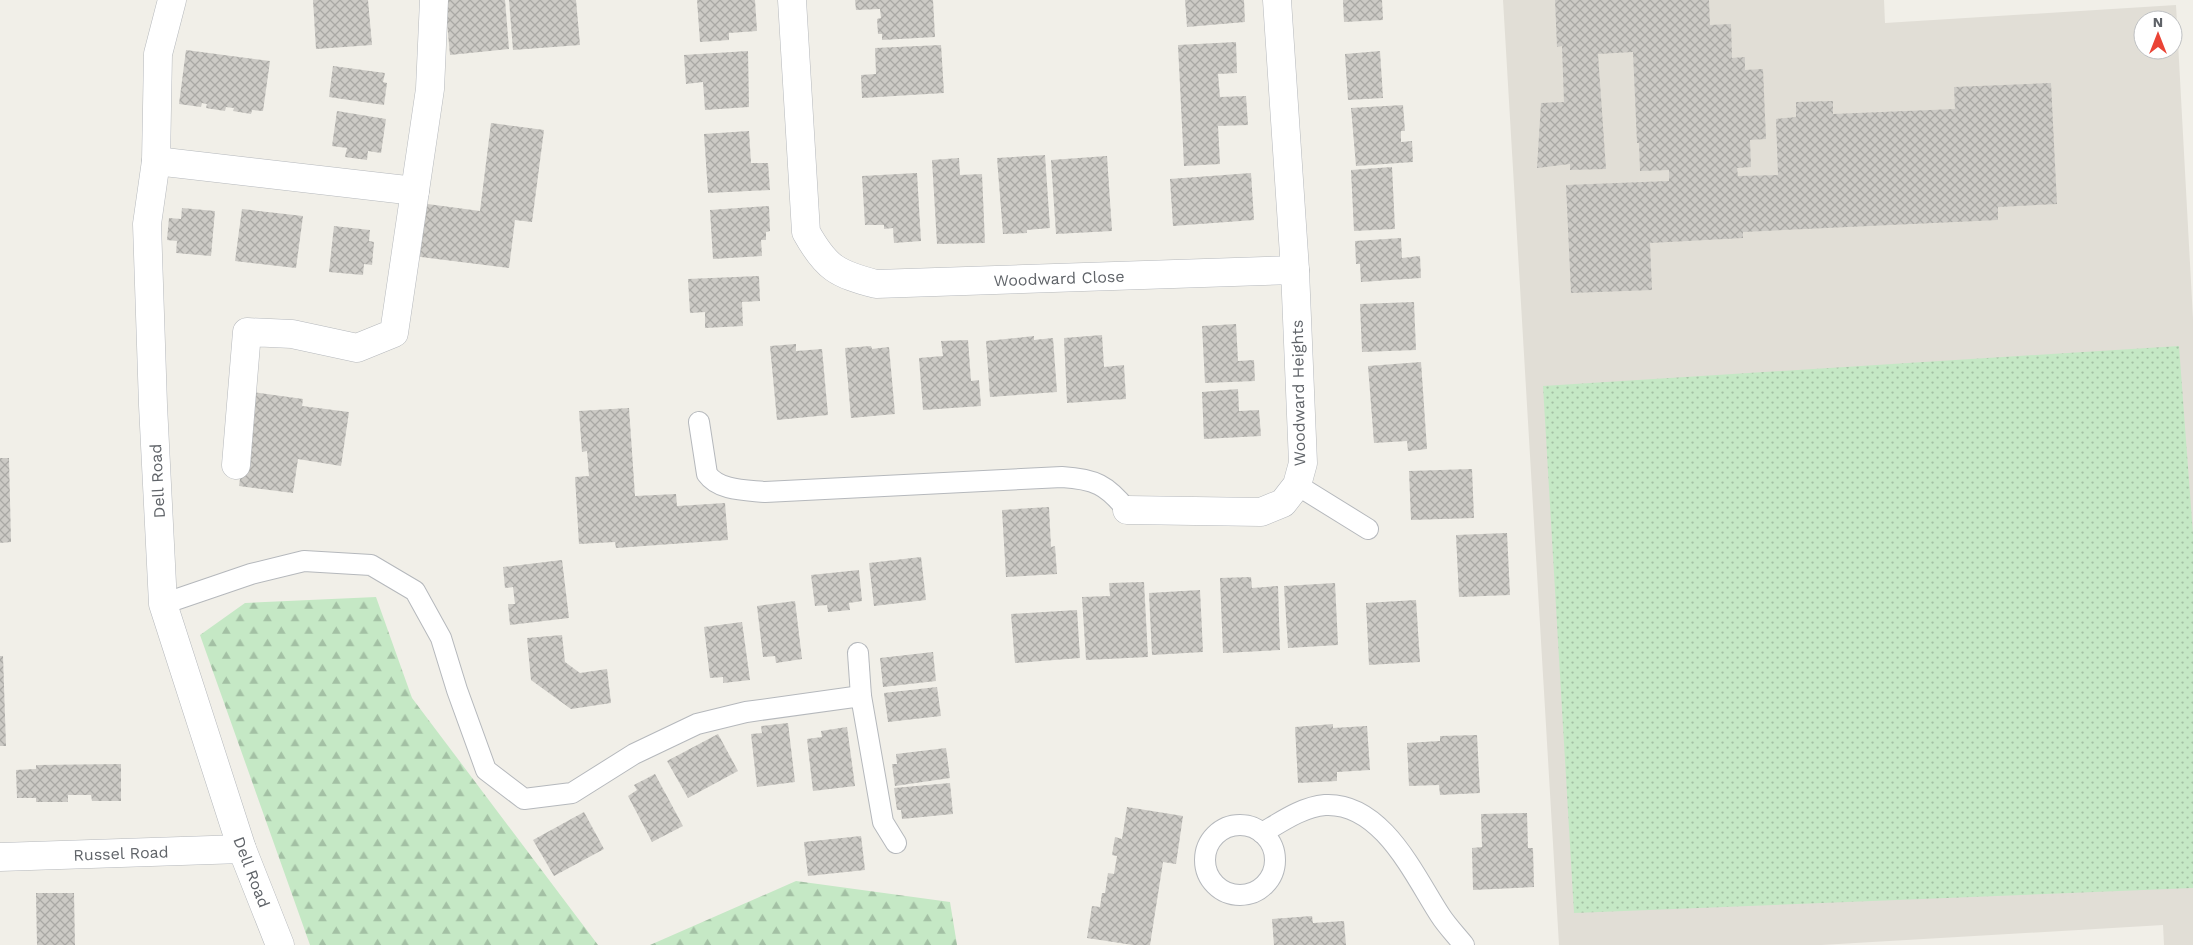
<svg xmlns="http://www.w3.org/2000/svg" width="2193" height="945" viewBox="0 0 2193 945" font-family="'Work Sans',sans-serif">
<defs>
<pattern id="forest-firs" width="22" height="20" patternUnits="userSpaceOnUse" patternTransform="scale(1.25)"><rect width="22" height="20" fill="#c5e8c5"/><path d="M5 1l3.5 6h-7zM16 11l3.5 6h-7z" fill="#a3c0a4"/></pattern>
<pattern id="park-dots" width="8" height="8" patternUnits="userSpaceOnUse" patternTransform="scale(1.25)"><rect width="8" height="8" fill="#c5e8c5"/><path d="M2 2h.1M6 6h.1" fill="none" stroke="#a3c0a4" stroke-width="1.8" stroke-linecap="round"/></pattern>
<pattern id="building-cross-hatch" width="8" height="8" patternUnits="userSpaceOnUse" patternTransform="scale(1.25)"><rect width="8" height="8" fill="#cccac5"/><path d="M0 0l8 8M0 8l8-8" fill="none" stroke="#a9a8a4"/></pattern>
</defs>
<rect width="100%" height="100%" fill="#f1efe8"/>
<!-- education -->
<path fill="#e1ded6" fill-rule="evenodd" d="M1503,0H1884L1885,23L2176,5L2193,319V945H2164L2163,925L1821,945H1559ZM2143,20H2173V50H2143Z"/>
<!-- forest -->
<g fill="url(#forest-firs)">
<path d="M376,597L412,698L598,945H310L200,635L245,603Z"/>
<path d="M796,881L950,902L957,945H650Z"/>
</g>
<!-- park -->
<path fill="url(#park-dots)" d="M2179,346L2193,534V888L1574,913L1543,386Z"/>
<!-- building -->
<g fill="url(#building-cross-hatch)">
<path d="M313,0H368L372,45L316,49Z"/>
<path d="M445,0H505L509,49L450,55Z"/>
<path d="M509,0H576L580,45L513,50Z"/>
<path d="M697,0H755L757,31L729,33V40L700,42Z"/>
<path d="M855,0H933L935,37L882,40V34H878L877,19L881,18L880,9L856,10Z"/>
<path d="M1185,0H1244L1245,22L1187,27Z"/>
<path d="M1343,0H1382L1383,20L1344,22Z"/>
<path d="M1555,0H1709L1710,25L1731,24L1732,58L1745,57V70L1763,69L1766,139L1750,140L1751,167L1737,168L1738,176L1778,175L1776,119L1796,117V102L1833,101V114L1955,109L1954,87L2051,83L2057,204L1998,207V220L1743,232V238L1650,243L1652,290L1571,293L1566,185L1669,181V170L1640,171L1639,143H1637L1633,52L1598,54L1606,169L1570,170V164L1537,168L1541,103L1564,102L1562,46L1557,47Z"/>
<path d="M1236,42L1237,73L1218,74L1220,97L1246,96L1248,125L1218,126L1220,164L1184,166L1178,45Z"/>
<path d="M941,45L944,93L862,98L861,75L876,74L875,48Z"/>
<path d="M186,50L270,61L263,111L252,110L251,114L233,111L234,108L226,107L225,111L206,108L207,104L202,103L201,107L179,104Z"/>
<path d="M748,51L749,107L705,110L703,82L686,84L684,55Z"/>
<path d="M1380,51L1383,98L1348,100L1345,54Z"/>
<path d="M333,66L385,73L383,82L387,83L384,105L329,97Z"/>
<path d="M1403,105L1405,131H1401V142L1412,141L1413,162L1356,166L1351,108Z"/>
<path d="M337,111L386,119L381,153L368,151L367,160L345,157L347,148L332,146Z"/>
<path d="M491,123L544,130L532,222L515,220L509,268L413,256L420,203L480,211Z"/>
<path d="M749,131L751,163H768L770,190L708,193L704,134Z"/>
<path d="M1045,155L1050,228L1027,230V233L1003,234L997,158Z"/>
<path d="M1107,156L1112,231L1056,234L1051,160Z"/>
<path d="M959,158L960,175L982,174L985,243L937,244L932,160Z"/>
<path d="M1392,167L1395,229L1354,231L1351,170Z"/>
<path d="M917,173L921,241L894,243L893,228L884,229V225H865L862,176Z"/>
<path d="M1251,173L1254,220L1173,226L1170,179Z"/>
<path d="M769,206L770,231L766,232V240H761L762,256L713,259L710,210Z"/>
<path d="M182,208L215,211L211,256L176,253L177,241L167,240L169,218L181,219Z"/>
<path d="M242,209L303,216L296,268L235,261Z"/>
<path d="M334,226L370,230L369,241L374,242L372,265L364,264L363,275L329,272Z"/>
<path d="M1401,238L1402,258L1420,256L1421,278L1361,282L1360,264H1356L1355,241Z"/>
<path d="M759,276L760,301L742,302L743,326L705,328V312L690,313L688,279Z"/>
<path d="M1414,302L1416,350L1362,352L1360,304Z"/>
<path d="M1236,324L1238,361L1254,360L1255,381L1205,383L1202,326Z"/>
<path d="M1102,335L1104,367L1124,365L1126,399L1067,403L1064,338Z"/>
<path d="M1034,336V340L1053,338L1057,392L990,397L986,341Z"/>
<path d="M968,340L971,381L979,380L981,406L923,410L919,358L943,356L941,341Z"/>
<path d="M796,344V351L822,349L828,415L777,420L770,346Z"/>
<path d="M871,346L872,349L889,347L895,414L851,418L845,348Z"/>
<path d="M1421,362L1427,449L1408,451L1407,441L1374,443L1368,366Z"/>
<path d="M1238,389L1239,411L1259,410L1261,436L1204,439L1202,392Z"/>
<path d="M252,392L303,399L302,406L349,412L341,466L298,459L293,493L239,486Z"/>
<path d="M629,408L635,496L676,494L677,506L725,503L728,540L616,548L615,542L579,544L575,477L589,476L587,451L582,452L579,411Z"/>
<path d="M0,458H9L11,542L0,543Z"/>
<path d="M1472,469L1474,518L1411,520L1409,471Z"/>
<path d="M1049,507L1051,547L1055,546L1057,574L1006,577L1002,510Z"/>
<path d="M1507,533L1510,595L1459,597L1456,535Z"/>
<path d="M921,557L926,600L874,606L869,563Z"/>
<path d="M562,560L569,618L510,625L508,604H515L513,587L505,588L503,567Z"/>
<path d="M859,570L862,601L849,603L850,610L828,612L827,605L815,606L811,575Z"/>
<path d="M1251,577L1252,588L1278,586L1280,650L1223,653L1220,578Z"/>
<path d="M1144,582L1148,657L1086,660L1082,597L1110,596L1109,583Z"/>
<path d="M1335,583L1338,645L1288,648L1284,586Z"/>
<path d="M1200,590L1203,652L1152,655L1149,593Z"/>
<path d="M1416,600L1420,662L1369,665L1366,603Z"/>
<path d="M795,601L802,659L776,663L775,656L763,657L757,606Z"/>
<path d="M1077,610L1080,658L1015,663L1011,614Z"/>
<path d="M742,622L750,680L723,683V677L710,678L704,627Z"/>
<path d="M562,635L565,662L580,673L607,669L611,703L571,709L531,680L527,638Z"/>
<path d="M933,652L936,681L883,687L880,658Z"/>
<path d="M0,656H3L6,746H0Z"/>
<path d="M937,687L941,716L888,722L884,693Z"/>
<path d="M788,723L795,782L757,787L751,734L762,733L761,726Z"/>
<path d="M1333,724V728L1367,726L1370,770L1337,772V781L1298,783L1295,727Z"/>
<path d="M847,727L855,786L813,791L807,739L822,737L821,731Z"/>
<path d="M718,734L738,771L688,798L667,761Z"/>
<path d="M1477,735L1480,793L1440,795L1439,785L1409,786L1407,743L1440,741V736Z"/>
<path d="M946,748L950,778L895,786L892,764H897L896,754Z"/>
<path d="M121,764V801H92L91,795H68V802H36V798H17L16,770L36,769V765Z"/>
<path d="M655,774L683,826L652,842L628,796L637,790L634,785Z"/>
<path d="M950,783L953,814L902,819L901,810H897L894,788Z"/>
<path d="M1127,807L1183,816L1176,864L1163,862L1150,945H1133L1087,938L1092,906L1100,907L1102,893H1105L1108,873L1114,874L1117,856L1112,855L1115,837L1122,839Z"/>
<path d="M584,812L604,849L554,876L533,840Z"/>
<path d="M1527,813L1528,848H1533L1534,887L1473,890L1472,848L1482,847L1481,814Z"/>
<path d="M861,836L865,870L808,876L804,842Z"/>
<path d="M36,893H74L75,945H37Z"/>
<path d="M1312,916L1313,923L1344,921L1346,945H1274L1272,919Z"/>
</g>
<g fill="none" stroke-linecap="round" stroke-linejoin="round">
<defs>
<g id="lane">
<path d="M699,422L707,474C719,491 746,490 765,492L1062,477C1095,479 1107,485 1127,510"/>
<path d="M1297,485L1368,529"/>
<path d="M163,604L251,574L304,561L371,565L415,591L441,638L457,690L486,770L524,799L572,793L634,754L697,724L746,712L861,696L883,822L896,843"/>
<path d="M858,653L861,696"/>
<circle cx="1240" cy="860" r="35"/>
<path d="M1262,833C1281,822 1302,807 1325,805C1382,802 1414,875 1440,915C1447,926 1456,935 1464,945"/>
</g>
<g id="street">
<path d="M172,0L158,54L156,161L147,224L153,405L163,604L242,849L280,945"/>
<path d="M792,0L806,232C826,268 837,274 876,284L1295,270L1277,0"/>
<path d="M156,161L415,191"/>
<path d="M236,465L247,332L292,334L357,348L394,333L430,89L434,0"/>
<path d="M1127,510L1261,512L1283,503L1297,485L1303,463L1295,270"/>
<path d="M0,857L242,849"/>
</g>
</defs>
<!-- lane casing -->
<use href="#lane" stroke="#b5b8bc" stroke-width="22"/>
<!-- street casing -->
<use href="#street" stroke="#b5b8bc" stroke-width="29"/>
<!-- lane -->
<use href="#lane" stroke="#fff" stroke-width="20"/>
<!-- street -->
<use href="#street" stroke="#fff" stroke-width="28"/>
</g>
<g text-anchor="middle" stroke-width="4" stroke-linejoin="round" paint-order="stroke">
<!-- street labels -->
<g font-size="16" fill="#5f6368" stroke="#fff">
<text transform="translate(1059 278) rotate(-2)" y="6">Woodward Close</text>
<text transform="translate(1298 393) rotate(-91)" y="6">Woodward Heights</text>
<text transform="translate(157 481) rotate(-93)" y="6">Dell Road</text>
<text transform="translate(121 853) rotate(-2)" y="6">Russel Road</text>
<text transform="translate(252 872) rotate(69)" y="6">Dell Road</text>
</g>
</g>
<!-- north arrow -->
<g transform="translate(2158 35)"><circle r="24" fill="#ffffff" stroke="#bfc1c3"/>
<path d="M0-4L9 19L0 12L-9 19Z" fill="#ea4335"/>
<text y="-8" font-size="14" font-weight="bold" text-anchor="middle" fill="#5f6368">N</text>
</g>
</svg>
